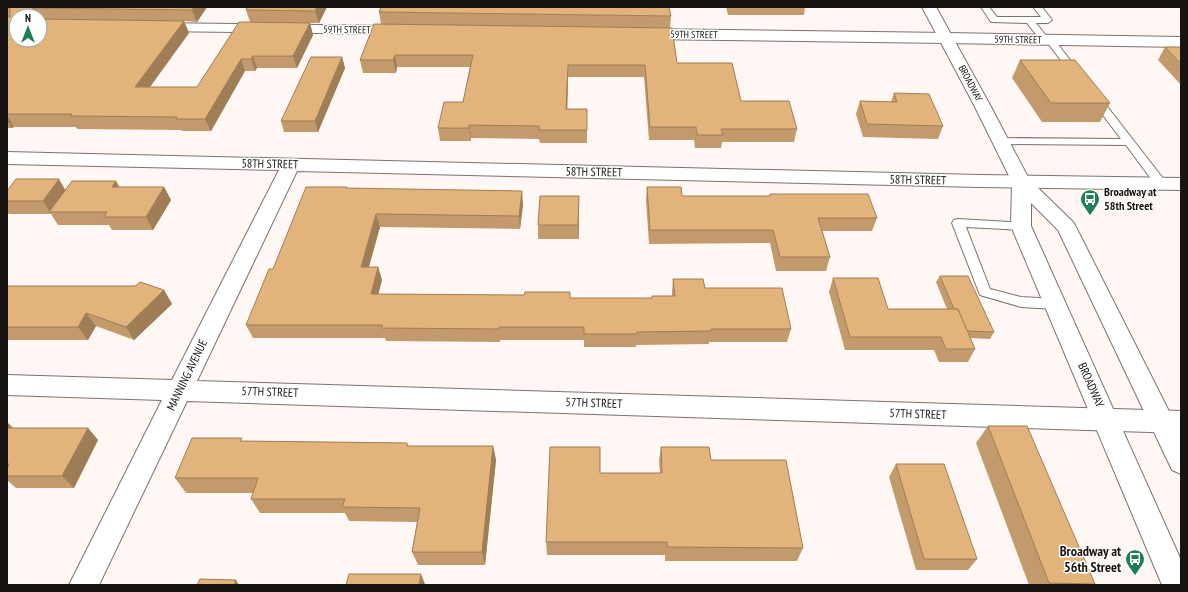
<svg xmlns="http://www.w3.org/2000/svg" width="1188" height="592" viewBox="0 0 1188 592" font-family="'PT Sans Narrow',sans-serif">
<rect width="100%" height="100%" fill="#fef7f3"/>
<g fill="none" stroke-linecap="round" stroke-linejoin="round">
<defs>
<g id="lane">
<path d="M981,7H989L997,17H1041L1033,7H1042L1052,20L1048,23H1036L1048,38H1053L1080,73L1075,76L1072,75L1047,42H1042L1027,23L991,22Z"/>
<path d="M1095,95L1099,96L1165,181L1167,184L1165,187H1157L1126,145L1001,144L996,141L1001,138L1121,139L1090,98Z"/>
<path d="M958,219L1025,223L1027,226L1025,229L1021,230L966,227L990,289L1021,297L1056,299L1061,301L1063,304L1061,307L1056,309L1021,307L980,295L952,223L954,220Z"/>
</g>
<g id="street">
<path d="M156,23L402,26L407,27L409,30L407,33L402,34L156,31L151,30L149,27L151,24Z"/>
<path d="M644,29L947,33L952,35L955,38L952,41L947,43L644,39L639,37L636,34L639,31Z"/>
<path d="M7,152L980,175L1181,178V190L980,187L297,171L197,381L1181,411V433L187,401L99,585H69L162,400L7,395V375L172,380L279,170L7,164Z"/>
</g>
<path id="secondary" d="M947,33L1181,37V47L947,43L942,41L939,38L942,35Z"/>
<path id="primary" d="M922,7H936L990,105L1029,179L1073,222L1076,227L1181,435V474L1172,470L1058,230L1031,203V226L1181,560V585H1162L1011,226L1012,182L974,105Z"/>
</defs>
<!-- lane casing -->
<use href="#lane" stroke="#7c726d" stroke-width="2"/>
<!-- street casing -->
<use href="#street" stroke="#7c726d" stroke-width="2"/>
<!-- secondary casing -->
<use href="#secondary" stroke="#7c726d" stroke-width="2"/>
<!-- primary casing -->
<use href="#primary" stroke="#7c726d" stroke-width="2"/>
<!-- lane -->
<use href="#lane" fill="#fff" fill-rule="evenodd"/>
<!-- street -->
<use href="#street" fill="#fff" fill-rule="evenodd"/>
<!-- secondary -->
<use href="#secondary" fill="#fff" fill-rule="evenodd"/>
<!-- primary -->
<use href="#primary" fill="#fff" fill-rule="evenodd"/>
</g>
<!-- wall -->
<g fill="#c39a6b" fill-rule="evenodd">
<path d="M7,7H207L197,22L184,21L189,33L150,87H197L250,22L246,10L247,7H327L319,23H310L313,35L297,68H257L255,71H245L211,131H182L181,130L77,129L76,127H14L12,128H7ZM16,16H40V40Z"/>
<path d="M726,7H805L804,15H728Z"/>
<path d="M379,12L671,16L670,28L500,26L677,63L741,101L797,129L794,142H722L721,148H695L694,140H649L644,77H568L567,109H587V143H540L539,139L471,138V141H440L438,128L463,102L470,67H397L396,73H363L360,60L381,24Z"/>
<path d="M1165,47H1181V85L1158,60Z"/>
<path d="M342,57L345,68L318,132H284L281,121Z"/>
<path d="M1020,60L1110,103L1100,122H1042L1012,78Z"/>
<path d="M894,93L943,126L938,139L863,137L856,114L860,101L891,102Z"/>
<path d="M116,181L119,187H164L171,200L153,230H112L109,225H58L51,214H9L7,212V191L65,190Z"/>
<path d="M647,187L682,196H769L770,194L877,218L872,231H822L830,257L826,271H776L770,243L649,244L646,200Z"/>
<path d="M347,188L523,204L520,229L380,227L369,267H378L382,280L378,294L570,298H652L672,296V292L673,279L705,288L791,329L787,342H709V344L636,345V347H584V340H500V342L386,341L385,338H253L246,325L273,269Z"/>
<path d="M579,196V239H538V225Z"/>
<path d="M940,276L994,332L990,339L970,338L975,349L968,362H939L934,350H845L829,292L833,278L888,309H947L936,282Z"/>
<path d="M7,286L164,290L172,304L134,340L96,326L88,340H7Z"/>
<path d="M7,422L12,428H88L98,440L74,488H16L7,480Z"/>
<path d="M988,426L1095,584L1093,585H1029L976,443Z"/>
<path d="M244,441L407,443L408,446H493L496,460L485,565H418L412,552L417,522L349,521L345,513H260L251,499L253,493H186L175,478Z"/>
<path d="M661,447L711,460L803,548L797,561H665V555H547L546,542L600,473H660L659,461Z"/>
<path d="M896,464L977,559L968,570H916L889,477Z"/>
</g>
<!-- shaded-wall -->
<g fill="#9f7d57">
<path d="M194,7H207L197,22L192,10Z"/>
<path d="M317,7H327L319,23L315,11Z"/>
<path d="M33,8L37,16H32Z"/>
<path d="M184,21L189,33L141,99L135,87Z"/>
<path d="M310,23L313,35L297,68L293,56Z"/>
<path d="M395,55L397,67L396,73L393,60Z"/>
<path d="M253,56L257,68L255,71L251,59Z"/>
<path d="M342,57L345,68L318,132L315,121Z"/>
<path d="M241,59L245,71L211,131L205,119Z"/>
<path d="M568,65V77L567,122L566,109Z"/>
<path d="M7,116L14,127L12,128L7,120Z"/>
<path d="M469,125L471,138V141L469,128Z"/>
<path d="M59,179L67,193L50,212L43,201Z"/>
<path d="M116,181L123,194L112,187Z"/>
<path d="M164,187L171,200L153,230L146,217Z"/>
<path d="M522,191L523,204L520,229L519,216Z"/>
<path d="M579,196V239L578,225Z"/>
<path d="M376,214L380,227L365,280L361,267Z"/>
<path d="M378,267L382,280L375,307L371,294Z"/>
<path d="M164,290L172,304L134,340L126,327Z"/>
<path d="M86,313L96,326L88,340L78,327Z"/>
<path d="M7,422L15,430L7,439Z"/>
<path d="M88,428L98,440L74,488L62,476Z"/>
<path d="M493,446L496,460L485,565L482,552Z"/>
<path d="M421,574L425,584V585H419Z"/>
<path d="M236,580L239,585H234Z"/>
</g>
<!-- building -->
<g fill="#e3b37c" stroke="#9f7d57">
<path d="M7,7H194L192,10L33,8L32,16H16V40H40V19L184,21L135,87H197L239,22L310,23L293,56H253L251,59H241L205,119H176L177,117L70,116L72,114H7V17H10V7Z"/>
<path d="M247,7H317L315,11L246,10Z"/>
<path d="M381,7H669L671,16L379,12Z"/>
<path d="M374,24L672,28L677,63H732L741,101H789L797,129H721L723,135H697L696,127H650L645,65H568L566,109H587V130H539V126L469,125V128H438L444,102H463L473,55H395L393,60H360Z"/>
<path d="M1165,47H1181V64Z"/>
<path d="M311,57H342L315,121H281Z"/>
<path d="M1020,60H1075L1110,103H1051Z"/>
<path d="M894,93L929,94L943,126L867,124L860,101L897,102Z"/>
<path d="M16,179H59L43,201H7V191Z"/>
<path d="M72,181H116L112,187H164L146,217H104L107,212H49Z"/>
<path d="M306,187H347L346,188L522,191L519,216L376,214L361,267H378L371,294L524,295L525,292H570V298H652V296H675L673,279H703L705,288H782L791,329H711V331L637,332V334H584V327H499L498,329L382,328V325H246L269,269H273Z"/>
<path d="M647,187H681L682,196H770V194H868L877,218H818L830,257H780L773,230H650Z"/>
<path d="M540,196H579L578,225H538Z"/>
<path d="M940,276H968L994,332L967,331L958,309H954Z"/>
<path d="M833,278H878L888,309H958L975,349H946L941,337H850Z"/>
<path d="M140,282L164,290L126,327L86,313L78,327H7V286H135Z"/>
<path d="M988,426H1027L1095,584L1049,583Z"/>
<path d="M7,428H88L62,476H7V468L9,464H7Z"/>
<path d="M192,438H242L240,441L407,443V446H493L482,552H412L420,508L342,507L345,499H251L258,478H175Z"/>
<path d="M550,447H600V473H662L661,447H709L711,460H786L803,548L667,547V542H546Z"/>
<path d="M896,464H944L977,559H924Z"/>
<path d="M349,574H421L419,585H346Z"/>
<path d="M200,579L236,580L234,585H197Z"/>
</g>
<!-- icons -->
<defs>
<symbol id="bus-pin" viewBox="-11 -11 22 30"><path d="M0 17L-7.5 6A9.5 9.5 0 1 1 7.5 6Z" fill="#207e55" stroke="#fff"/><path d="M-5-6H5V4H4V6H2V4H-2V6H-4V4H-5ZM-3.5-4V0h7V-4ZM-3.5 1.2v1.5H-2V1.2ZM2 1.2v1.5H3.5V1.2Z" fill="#fff"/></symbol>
</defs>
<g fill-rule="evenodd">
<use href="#bus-pin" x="1079" y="188" width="22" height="30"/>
<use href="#bus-pin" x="1124" y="548" width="22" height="30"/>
</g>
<g text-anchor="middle" stroke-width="3" stroke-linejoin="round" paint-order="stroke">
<!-- far-street labels -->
<g font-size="10" fill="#171311" stroke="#fff">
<text transform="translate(347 29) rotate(1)" y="4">59TH STREET</text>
<text transform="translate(694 34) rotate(1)" y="4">59TH STREET</text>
<text transform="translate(1018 39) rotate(1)" y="4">59TH STREET</text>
<text transform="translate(971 83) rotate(62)" y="4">BROADWAY</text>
</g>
<!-- street labels -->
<g font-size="12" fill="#171311" stroke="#fff">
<text transform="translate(270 164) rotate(1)" y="4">58TH STREET</text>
<text transform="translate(594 172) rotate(1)" y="4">58TH STREET</text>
<text transform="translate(918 180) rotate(1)" y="4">58TH STREET</text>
<text transform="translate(187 375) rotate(-64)" y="4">MANNING AVENUE</text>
<text transform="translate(1091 385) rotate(66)" y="4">BROADWAY</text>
<text transform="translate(270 392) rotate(2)" y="4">57TH STREET</text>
<text transform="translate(594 403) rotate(2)" y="4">57TH STREET</text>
<text transform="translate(918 414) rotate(2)" y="4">57TH STREET</text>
</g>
<!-- poi labels -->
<g font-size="12" font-weight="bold" fill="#171311" stroke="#fff" text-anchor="start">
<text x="1104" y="196">Broadway at<tspan x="1104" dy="14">58th Street</tspan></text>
</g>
<!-- near-poi labels -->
<g font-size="14" font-weight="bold" fill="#171311" stroke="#fff" text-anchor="end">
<text x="1121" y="556">Broadway at<tspan x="1121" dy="16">56th Street</tspan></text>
</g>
</g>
<!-- border -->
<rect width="1188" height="592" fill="none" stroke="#171311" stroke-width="16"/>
<!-- north arrow -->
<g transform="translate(28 28)"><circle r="19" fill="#ffffff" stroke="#a2a1a0"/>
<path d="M0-3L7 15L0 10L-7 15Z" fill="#207e55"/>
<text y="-6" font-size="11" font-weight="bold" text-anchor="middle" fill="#171311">N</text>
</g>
</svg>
